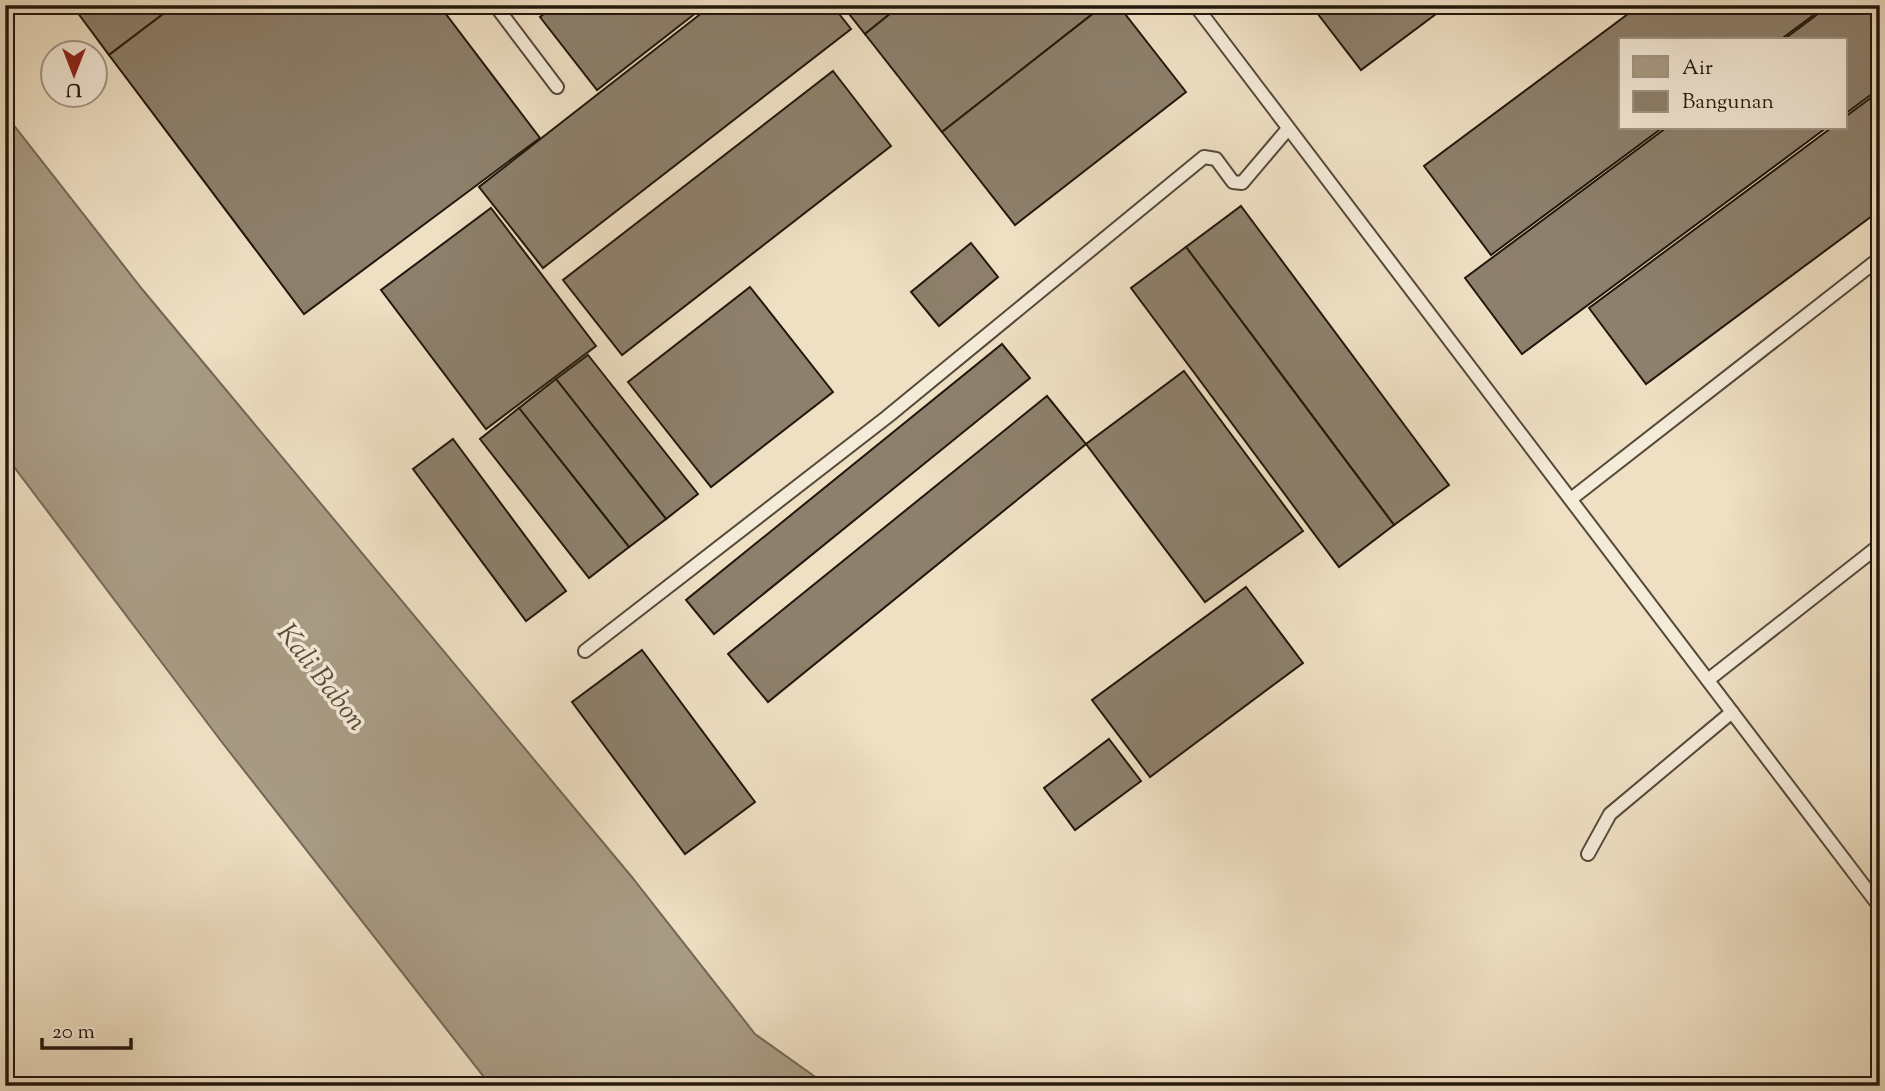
<svg xmlns="http://www.w3.org/2000/svg" width="1885" height="1091" viewBox="0 0 1885 1091" font-family="'Sorts Mill Goudy',serif">
<rect width="100%" height="100%" fill="#efe0c4"/>
<filter id="stains"><feTurbulence type="fractalNoise" baseFrequency=".00286" numOctaves="4"/><feColorMatrix values="0 0 0 0 .2 0 0 0 0 .09 0 0 0 0 .02 0 0 0 .5 -.17"/></filter>
<radialGradient id="worn" r=".72"><stop offset=".6" stop-color="#630" stop-opacity="0"/><stop offset="1" stop-color="#630" stop-opacity=".3"/></radialGradient>
<!-- water -->
<path fill="#a99c85" stroke="#736755" stroke-width="2" d="M5,114L142,289L631,876L755,1034L828,1086H491L221,741L5,455Z"/>
<!-- building -->
<g fill="#8d806c" stroke="#22170c" stroke-width="2">
<path d="M72,5H175L109,55Z"/>
<path d="M175,5H439L540,138L304,314L109,55Z"/>
<path d="M555,5H706L597,90L540,17Z"/>
<path d="M712,5H832L851,29L543,268L479,187Z"/>
<path d="M842,5H901L865,34Z"/>
<path d="M901,5H1104L942,132L865,34Z"/>
<path d="M1104,5H1118L1186,92L1015,225L942,132Z"/>
<path d="M1311,5H1448L1361,70Z"/>
<path d="M1640,5H1827L1780,40H1621V128H1662L1491,255L1424,166Z"/>
<path d="M1830,5H1880V88L1845,114V40H1783Z"/>
<path d="M833,71L891,146L622,355L563,280Z"/>
<path d="M1880,91V210L1646,384L1589,308L1831,128H1845V117Z"/>
<path d="M1666,128H1826L1522,354L1465,278Z"/>
<path d="M1241,206L1449,485L1394,525L1186,247Z"/>
<path d="M491,208L596,346L486,429L381,290Z"/>
<path d="M971,243L998,277L939,326L911,292Z"/>
<path d="M1186,247L1394,525L1339,567L1131,288Z"/>
<path d="M750,287L833,392L711,487L628,382Z"/>
<path d="M1002,344L1030,378L714,634L686,600Z"/>
<path d="M588,355L698,494L666,519L556,379Z"/>
<path d="M1184,371L1303,531L1205,602L1086,444Z"/>
<path d="M556,379L666,519L629,547L519,408Z"/>
<path d="M1047,396L1086,444L768,702L728,654Z"/>
<path d="M519,408L629,547L589,578L480,439Z"/>
<path d="M453,439L566,591L526,621L413,469Z"/>
<path d="M1246,587L1303,663L1150,777L1092,700Z"/>
<path d="M642,650L755,802L685,854L572,702Z"/>
<path d="M1109,739L1141,781L1075,830L1044,788Z"/>
</g>
<g fill="none" stroke-linecap="round" stroke-linejoin="round">
<defs>
<g id="lane">
<path d="M495,5L557,87"/>
<path d="M1195,5L1880,907"/>
<path d="M1571,499L1880,258"/>
<path d="M585,651L887,417L1204,157L1216,159L1233,182L1242,183L1287,130"/>
<path d="M1708,680L1880,545"/>
<path d="M1588,854L1610,814L1732,712"/>
</g>
</defs>
<!-- lane casing -->
<use href="#lane" stroke="#55493a" stroke-width="16"/>
<!-- lane -->
<use href="#lane" stroke="#f5ebd9" stroke-width="12"/>
</g>
<g text-anchor="middle" stroke-width="7" stroke-linejoin="round" paint-order="stroke">
<!-- water labels -->
<g font-size="28" font-style="italic" fill="#584c3c" stroke="#f5ebd9">
<text transform="translate(323 676) rotate(52)" y="10">Kali Babon</text>
</g>
</g>
<!-- margin -->
<rect width="1885" height="1091" fill="none" stroke="#efe0c4" stroke-width="28"/>
<rect x="7" y="7" width="1871" height="1077" fill="none" stroke="#22170c" stroke-width="3.5"/>
<rect x="14" y="14" width="1857" height="1063" fill="none" stroke="#22170c" stroke-width="2"/>
<!-- legend -->
<rect x="1619" y="38" width="228" height="91" fill="#f5ebd9" stroke="#a19687" stroke-width="2"/>
<rect x="1633" y="56" width="35" height="21" fill="#a99c85" stroke="#a19687" stroke-width="2"/>
<text x="1682" y="74" font-size="21" fill="#22170c">Air</text>
<rect x="1633" y="91" width="35" height="21" fill="#8d806c" stroke="#a19687" stroke-width="2"/>
<text x="1682" y="108" font-size="21" fill="#22170c">Bangunan</text>
<!-- north arrow -->
<g transform="translate(74 74) rotate(180)"><circle r="33" fill="#f5ebd9" stroke="#a19687" stroke-width="2"/>
<path d="M0-5L12 26L0 18L-12 26Z" fill="#8f2418"/>
<text y="-10" font-size="19" font-weight="bold" text-anchor="middle" fill="#22170c">U</text>
</g>
<!-- scale -->
<path d="M42 1038v10h89v-10" fill="none" stroke="#22170c" stroke-width="3.5"/>
<text x="52" y="1038" font-size="21" fill="#22170c" stroke="#f5ebd9" stroke-width="5" paint-order="stroke">20 m</text>
<rect width="100%" height="100%" filter="url(#stains)"/>
<rect width="100%" height="100%" fill="url(#worn)"/>
</svg>
